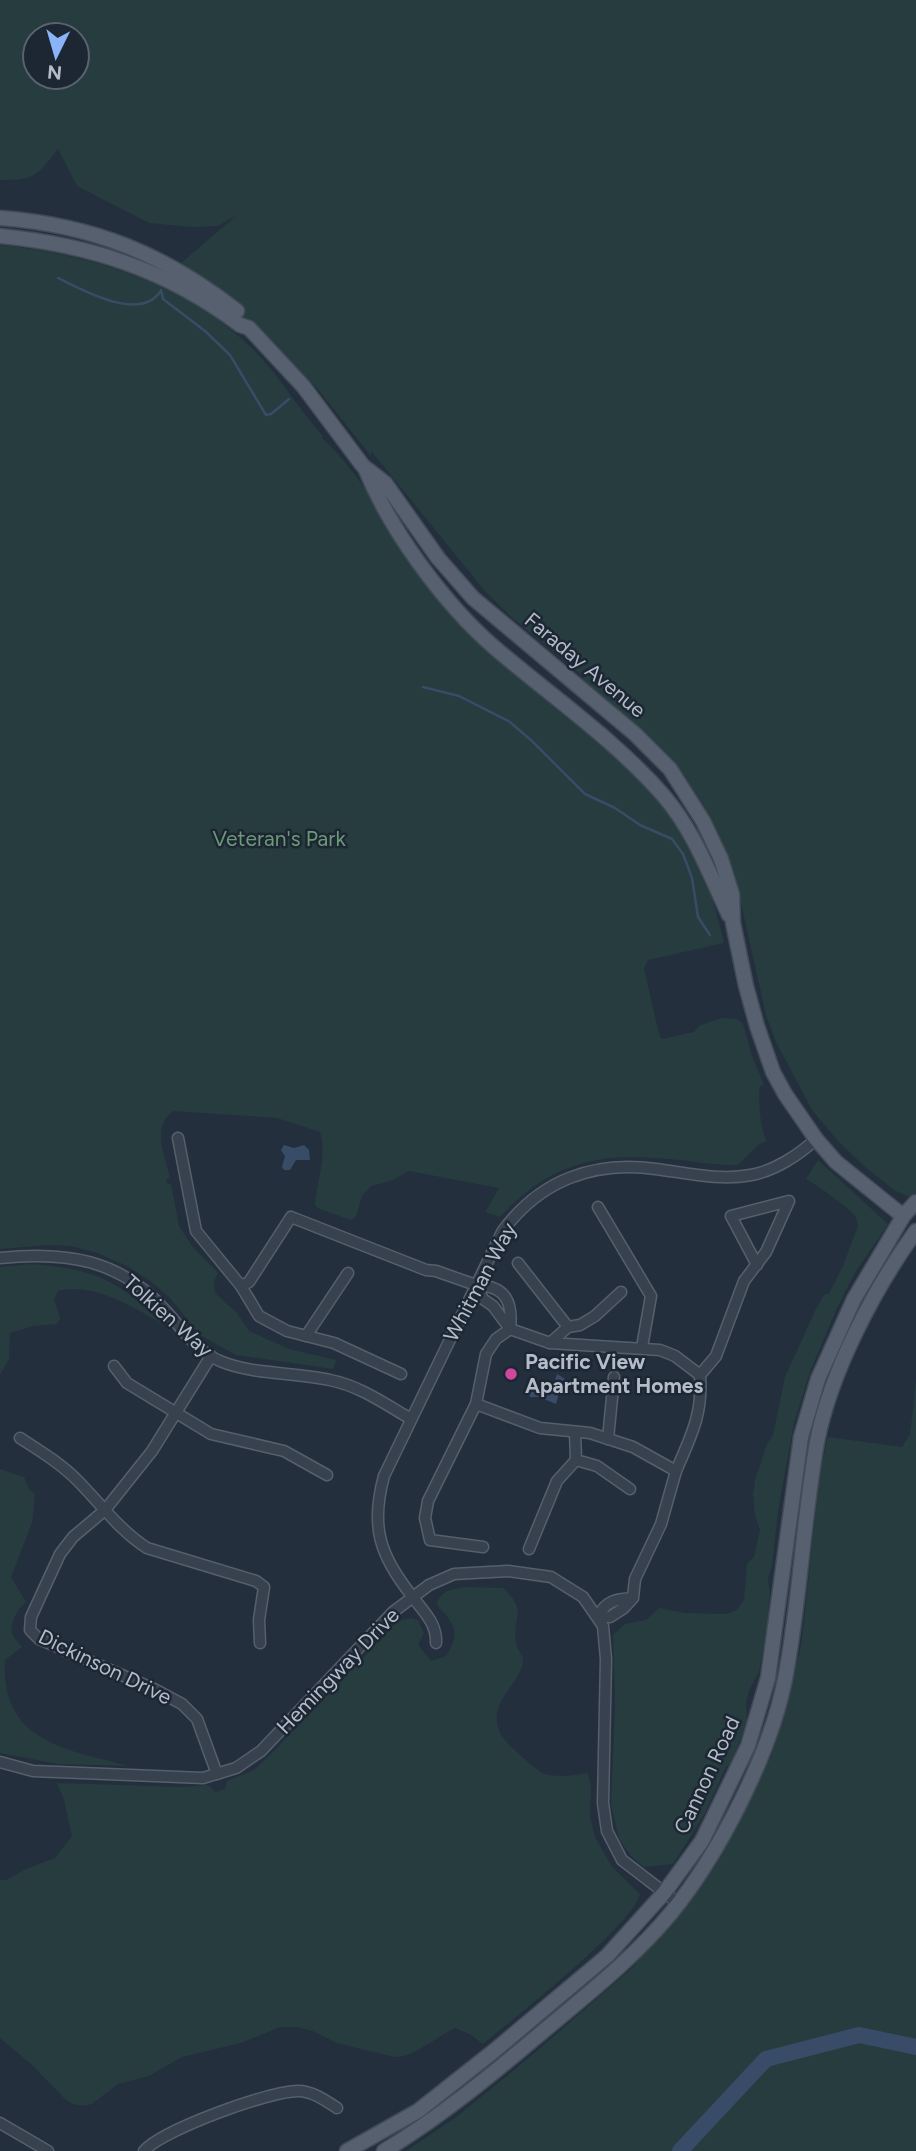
<svg xmlns="http://www.w3.org/2000/svg" width="916" height="2151" viewBox="0 0 916 2151" font-family="Figtree,sans-serif">
<rect width="100%" height="100%" fill="#242f3e"/>
<!-- green -->
<g fill="#263c3f" fill-rule="evenodd">
<path d="M0,0H916V1193L909,1197L894,1190L864,1166L838,1141L812,1110L776,1042L766,1015L738,890L706,815L579,678H585L509,615L485,591L371,451V456L316,387L181,263L237,215L218,226L192,227L149,223L77,186L58,149C37,176 35,180 0,180ZM35,35H77V77H35Z"/>
<path d="M0,245C90,254 186,284 253,349C279,375 298,409 323,436L322,438C374,485 401,559 449,613C471,638 498,658 524,680C586,731 655,780 693,853C708,882 717,912 724,943L648,960L644,968L659,1034L662,1039L694,1032L699,1026L721,1018L737,1019L743,1024L753,1059L764,1085L760,1086C758,1098 760,1131 767,1141L758,1145L738,1165C718,1166 700,1162 680,1160C604,1152 554,1158 500,1217L485,1212L499,1188L409,1171L393,1180L371,1186L362,1196L356,1216L351,1220L320,1209L315,1205C317,1179 327,1157 320,1132L277,1118L173,1111C151,1129 165,1153 170,1178L166,1180L168,1184H171L179,1226L192,1246L218,1273L214,1281L215,1293L237,1313L249,1331L289,1349L336,1360L333,1369L236,1355L200,1335L170,1298L149,1280L127,1266L97,1253L71,1246L47,1245L0,1249Z"/>
<path d="M818,1160L888,1224L855,1273L837,1308L810,1372L794,1423L778,1511L772,1566L768,1578L770,1594L766,1634L759,1672L750,1688L746,1702L747,1721L731,1764L726,1767L705,1813L673,1864L644,1867L631,1856L619,1839L611,1805L615,1703L613,1635L625,1624L646,1620L659,1608L684,1613L727,1614L737,1610L744,1600L747,1564L754,1557L760,1530L755,1515L753,1495L755,1480L767,1444L773,1435L785,1377L815,1311L824,1295L829,1293L843,1266L858,1226C857,1222 857,1218 854,1215C852,1210 811,1181 806,1179Z"/>
<path d="M30,1264C92,1268 118,1279 162,1324C133,1307 94,1282 58,1291L54,1299L60,1318L57,1324L33,1326L10,1333L9,1359L0,1375V1267Z"/>
<path d="M916,1381V2151H406L455,2118L531,2056L632,1968L715,1866L772,1754L801,1647L820,1472L828,1437L902,1447L910,1434Z"/>
<path d="M0,1469L24,1477L29,1489L35,1494L32,1523L11,1577L26,1602C18,1608 10,1622 12,1633C13,1637 19,1643 22,1647L5,1660C0,1742 66,1749 128,1766L58,1764L0,1753Z"/>
<path d="M464,1587L503,1588C529,1613 512,1615 516,1642C517,1652 526,1655 522,1667C516,1683 499,1697 497,1714C496,1721 498,1730 501,1735C506,1743 537,1772 545,1774C559,1778 574,1775 588,1773L591,1787L590,1817L595,1837L612,1867L640,1894C634,1924 512,2020 483,2044L471,2035L455,2028C438,2036 413,2058 394,2057L337,2043L313,2031L297,2027H280L241,2043L182,2057L149,2076L118,2084L92,2104L83,2106L73,2104L66,2100L32,2065L0,2038V1880H6L26,1869L55,1858L72,1836L64,1800L57,1783L182,1787L209,1785L215,1792L225,1789L227,1781L254,1770L271,1754L398,1621L411,1618L418,1620L424,1633L418,1645L431,1661L446,1656C462,1631 454,1624 437,1605C440,1590 451,1590 464,1587Z"/>
</g>
<!-- water -->
<g fill="#394c67">
<path d="M284,1145L294,1148L304,1145L309,1150L310,1160H296L290,1170H284L282,1167L285,1156L281,1150Z"/>
<path d="M557,1374L565,1379L566,1386L560,1390L556,1404L539,1397H530L528,1393L530,1389L541,1393L548,1391L549,1386L554,1383Z"/>
</g>
<g fill="none" stroke-linecap="round" stroke-linejoin="round">
<!-- stream -->
<g stroke="#394c67" stroke-width="2.5">
<path d="M58,278C82,290 139,322 160,292"/>
<path d="M161,290L163,299L205,331L230,355L266,415L271,414L289,399"/>
<path d="M423,687L459,696L510,722L533,742L585,794L615,808L640,825L672,839L683,854L692,878L698,917L710,935"/>
</g>
<!-- river -->
<path stroke="#394c67" stroke-width="16" d="M680,2151L766,2059L859,2035L916,2047"/>
<defs>
<g id="minor">
<path d="M178,1138L196,1231L241,1286L249,1282L291,1217L426,1270L436,1271L476,1285"/>
<path d="M598,1207L651,1296L642,1347"/>
<path d="M0,1258C65,1251 120,1259 165,1310C182,1328 196,1351 220,1361C253,1375 294,1372 330,1380C360,1386 385,1404 411,1419"/>
<path d="M518,1263L568,1327"/>
<path d="M241,1286L259,1316L287,1331L334,1343L401,1374"/>
<path d="M510,1329C513,1302 506,1286 476,1285L483,1299L493,1306L510,1329L550,1343L660,1350L675,1356L700,1375"/>
<path d="M306,1336L348,1273"/>
<path d="M550,1343L568,1327L580,1325L595,1316L621,1292"/>
<path d="M211,1356L152,1451L105,1510L73,1537L60,1554L31,1617L30,1630L39,1639L154,1689L182,1704L197,1719L217,1774"/>
<path d="M114,1366L127,1383L211,1434L284,1451L327,1475"/>
<path d="M476,1404L540,1428L590,1433L633,1447L676,1471L661,1524L635,1579L633,1598L624,1608L610,1617H598C605,1601 616,1599 633,1598"/>
<path d="M575,1432L576,1460L597,1466L630,1489"/>
<path d="M20,1438C40,1451 60,1463 77,1480C100,1503 119,1530 147,1548L256,1581L264,1587L259,1620L260,1643"/>
<path d="M608,1439L614,1377"/>
<path d="M676,1471C691,1436 703,1414 700,1375L716,1356L744,1281L766,1252L789,1201L731,1216L757,1265"/>
<path d="M483,1547L430,1540L425,1518L428,1501L476,1404L486,1354L496,1339L510,1329"/>
<path d="M529,1549L557,1481L576,1460"/>
<path d="M436,1643C437,1623 423,1611 412,1596C380,1556 370,1527 384,1476L502,1232C539,1181 593,1160 656,1169C687,1173 720,1181 751,1175C774,1171 799,1155 816,1139"/>
<path d="M0,1762L33,1771L203,1778L236,1768L261,1751L393,1612L429,1585L454,1574L508,1571L551,1577L583,1597L603,1626L606,1659L603,1803L607,1831L622,1860L678,1903"/>
<path d="M0,2123L48,2151"/>
<path d="M144,2151C162,2130 269,2091 298,2091C312,2091 325,2100 337,2108"/>
</g>
<g id="major">
<path d="M0,218C93,225 164,254 237,311"/>
<path d="M0,236C91,245 167,270 240,325L249,328L303,386L363,466L385,483L438,558L473,598L635,734L670,769L703,821L721,859L732,894L733,923L746,986L757,1026L773,1072L785,1094L816,1139L836,1162L898,1212"/>
<path d="M365,468C390,530 444,604 495,648C551,696 614,739 663,795C694,831 709,873 729,915"/>
<path d="M347,2151L418,2111L494,2051L607,1956L664,1893L702,1841L748,1746L768,1678L801,1437L818,1379L854,1299L904,1215L916,1202"/>
<path d="M384,2151C440,2117 490,2076 540,2034C585,1996 633,1959 671,1913C719,1854 770,1755 785,1679C800,1601 803,1520 817,1442C830,1373 875,1287 916,1231"/>
</g>
</defs>
<!-- minor casing -->
<use href="#minor" stroke="#565f6c" stroke-width="13"/>
<!-- major casing -->
<use href="#major" stroke="#414a57" stroke-width="17"/>
<!-- minor -->
<use href="#minor" stroke="#38414e" stroke-width="10"/>
<!-- major -->
<use href="#major" stroke="#56606e" stroke-width="14"/>
</g>
<!-- markers -->
<circle fill="#d1479c" stroke="#1d2633" stroke-width="2.5" cx="511" cy="1374" r="7"/>
<g text-anchor="middle" stroke-width="5" stroke-linejoin="round" paint-order="stroke">
<!-- street labels -->
<g font-size="21" fill="#b4bcc9" stroke="#1d2633">
<text transform="translate(585 665) rotate(40)" y="7">Faraday Avenue</text>
<text transform="translate(480 1282) rotate(-62)" y="7">Whitman Way</text>
<text transform="translate(168 1316) rotate(42)" y="7">Tolkien Way</text>
<text transform="translate(105 1667) rotate(26)" y="7">Dickinson Drive</text>
<text transform="translate(338 1671) rotate(-46)" y="7">Hemingway Drive</text>
<text transform="translate(707 1775) rotate(-65)" y="7">Cannon Road</text>
</g>
<!-- park labels -->
<g font-size="21" fill="#6b9a76" stroke="#1d2633">
<text x="279" y="846">Veteran's Park</text>
</g>
<!-- poi labels -->
<g font-size="21" font-weight="bold" fill="#b4bcc9" stroke="#1d2633" text-anchor="start">
<text x="525" y="1369">Pacific View<tspan x="525" dy="24">Apartment Homes</tspan></text>
</g>
</g>
<!-- north arrow -->
<g transform="translate(56 56) rotate(185)"><circle r="33" fill="#1d2633" stroke="#59626f" stroke-width="2"/>
<path d="M0-5L12 26L0 18L-12 26Z" fill="#8ab4f8"/>
<text y="-10" font-size="19" font-weight="bold" text-anchor="middle" fill="#b4bcc9">N</text>
</g>
</svg>
